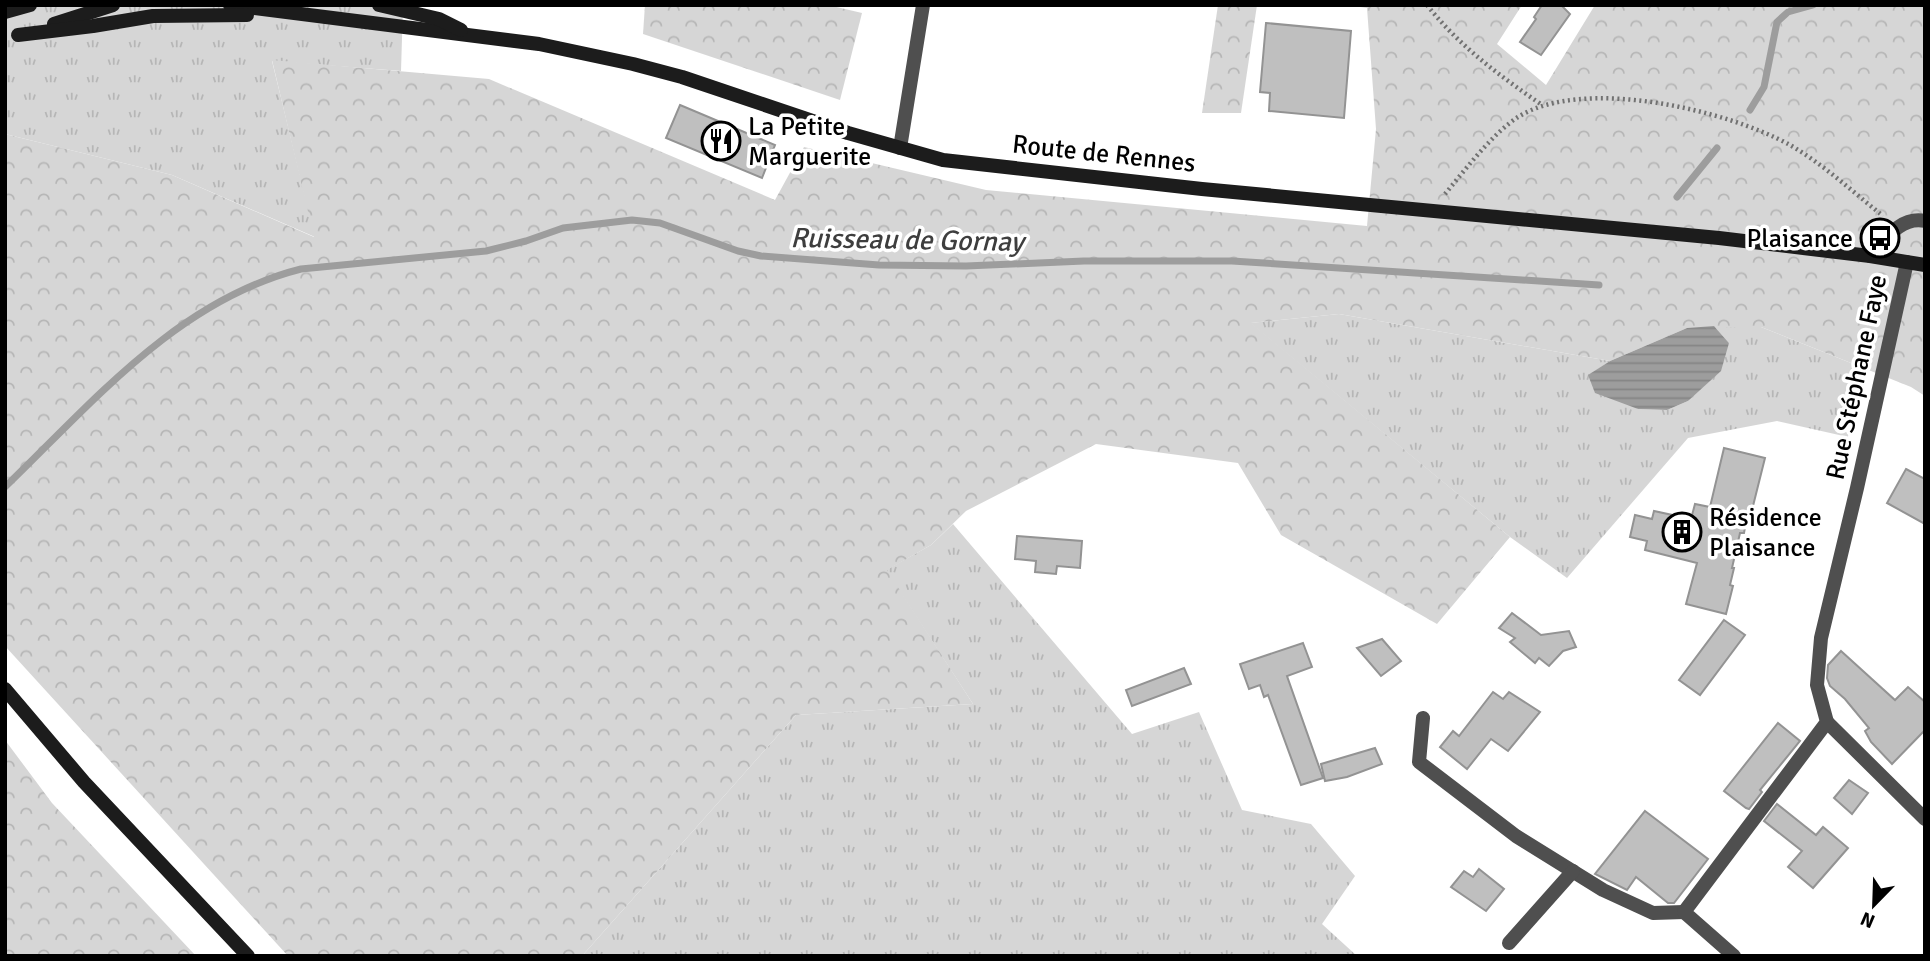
<svg xmlns="http://www.w3.org/2000/svg" width="1930" height="961" viewBox="0 0 1930 961" font-family="Signika,sans-serif">
<defs>
<pattern id="grass-tufts" width="24" height="20" patternUnits="userSpaceOnUse" patternTransform="scale(1.75)"><rect width="24" height="20" fill="#d6d6d6"/><path d="M3 7l-1-3M5 7V3M7 7l1-3M15 17l-1-3M17 17v-4M19 17l1-3" fill="none" stroke="#b6b6b6"/></pattern>
<pattern id="forest-crowns" width="20" height="18" patternUnits="userSpaceOnUse" patternTransform="scale(1.75)"><rect width="20" height="18" fill="#d6d6d6"/><path d="M2 6a3 3 0 1 1 6 0M12 15a3 3 0 1 1 6 0" fill="none" stroke="#b6b6b6"/></pattern>
<pattern id="water-rules" width="6" height="5" patternUnits="userSpaceOnUse" patternTransform="scale(1.75)"><rect width="6" height="5" fill="#9d9d9d"/><path d="M0 2.5h6" fill="none" stroke="#858585"/></pattern>
</defs>
<rect width="100%" height="100%" fill="#fff"/>
<!-- grass -->
<g fill="url(#grass-tufts)">
<path d="M5,5H403L401,71L272,61L315,237L172,175L5,134Z"/>
<path d="M1339,314L1610,361L1589,375L1638,409L1667,410L1688,401L1729,343L1714,326L1761,327L1856,365L1848,437L1777,421L1688,438L1567,578L1510,537L1250,323Z"/>
<path d="M953,524L1132,734L1199,712L1242,810L1311,824L1355,876L1322,924L1357,956H582L796,715L973,704L886,570L931,545Z"/>
</g>
<!-- forest -->
<g fill="url(#forest-crowns)">
<path d="M645,5H828L862,13L840,100L643,34Z"/>
<path d="M1218,5H1257L1241,113H1202Z"/>
<path d="M1347,5H1522L1497,44L1546,85L1595,5H1925V396L1911,387L1761,327L1687,328L1610,361L1339,314L1251,323L1510,537L1437,624L1281,535L1238,463L1096,444L966,511L931,545L887,570L973,704L796,715L582,956H288L5,646V134L172,175L314,237L272,60L489,79L775,200L804,147L986,190L1367,226L1376,129L1367,8Z"/>
<path d="M5,740L52,803L196,956H5Z"/>
</g>
<!-- water -->
<path fill="url(#water-rules)" d="M1714,326L1729,343L1721,371L1688,401L1667,410L1638,409L1595,393L1588,375L1610,361L1687,328Z"/>
<g fill="none" stroke-linecap="round" stroke-linejoin="round">
<!-- stream -->
<g stroke="#9d9d9d" stroke-width="7">
<path d="M1750,110L1764,87L1777,22L1788,12L1813,5"/>
<path d="M1677,197L1717,148"/>
<path d="M5,487C93,402 178,300 301,269L486,251L526,241L563,228L632,220L660,223L738,251L761,256L879,265L966,266L1084,261H1232L1599,285"/>
</g>
</g>
<!-- building -->
<g fill="#bfbfbf" stroke="#939393" stroke-width="2">
<path d="M1542,5H1561L1570,14L1541,55L1520,42L1536,19L1534,17Z"/>
<path d="M1266,23L1351,31L1344,118L1269,111L1270,93L1260,92Z"/>
<path d="M680,105L775,145L762,178L666,138Z"/>
<path d="M1724,448L1765,458L1750,518L1747,517L1744,533H1740L1732,568H1734L1730,585L1733,586L1726,614L1686,604L1697,563L1645,550L1647,541L1630,537L1635,515L1652,519L1654,511L1691,519L1695,504L1710,507Z"/>
<path d="M1906,469L1925,479V524L1887,503Z"/>
<path d="M1017,536L1082,541L1080,568L1057,566L1056,574L1035,572L1036,561L1015,559Z"/>
<path d="M1512,613L1541,635L1569,631L1576,647L1563,651L1549,666L1539,658L1535,663L1510,642L1515,638L1499,628Z"/>
<path d="M1724,620L1745,635L1700,695L1679,680Z"/>
<path d="M1382,639L1401,661L1381,676L1357,648Z"/>
<path d="M1303,643L1312,667L1287,676L1323,778L1301,785L1268,695L1264,697L1260,685L1249,689L1240,664Z"/>
<path d="M1841,651L1895,700L1908,687L1925,702V730L1892,764L1871,742L1865,731L1869,728L1845,699L1830,686L1827,678L1828,665Z"/>
<path d="M1184,668L1191,684L1132,706L1126,690Z"/>
<path d="M1493,692L1503,699L1509,692L1540,712L1508,751L1491,739L1467,769L1440,747L1453,731L1459,736Z"/>
<path d="M1778,723L1800,741L1760,790L1762,792L1749,809L1746,808L1724,791Z"/>
<path d="M1375,748L1382,764L1347,777L1325,781L1321,764Z"/>
<path d="M1849,780L1868,793L1852,814L1834,798Z"/>
<path d="M1777,804L1816,835L1823,827L1848,848L1813,888L1788,867L1802,851L1764,821Z"/>
<path d="M1645,811L1708,859L1674,903H1668L1636,877L1627,890L1595,874Z"/>
<path d="M1479,869L1504,889L1486,911L1451,887L1464,871L1473,877Z"/>
</g>
<g fill="none" stroke-linecap="round" stroke-linejoin="round">
<!-- path -->
<g stroke="#717171" stroke-width="4.5" stroke-dasharray="2 3.5" stroke-linecap="butt">
<path d="M1427,5C1459,46 1500,76 1542,105"/>
<path d="M1445,194C1465,170 1492,134 1518,117C1583,76 1727,110 1790,145C1823,164 1853,192 1883,216"/>
</g>
<!-- service -->
<path stroke="#4f4f4f" stroke-width="14" d="M1870,256C1885,240 1900,216 1925,221"/>
<!-- minor -->
<g stroke="#4f4f4f" stroke-width="14">
<path d="M900,148L923,5"/>
<path d="M1423,718L1419,762L1516,836L1603,890L1653,913L1684,912"/>
<path d="M1827,722L1925,819"/>
<path d="M1509,943L1573,871"/>
<path d="M1734,956L1684,912L1827,722L1817,685L1821,638L1857,488L1907,262"/>
</g>
<!-- secondary -->
<g stroke="#1c1c1c" stroke-width="14">
<path d="M230,5L539,44L633,64L682,77L848,133L943,160L1202,189L1719,238L1870,256L1925,265"/>
<path d="M379,5L439,19L461,30"/>
<path d="M5,12L30,5"/>
<path d="M54,24L113,5"/>
<path d="M18,35L93,26L153,16L247,15"/>
<path d="M5,689L84,782L248,956"/>
</g>
</g>
<!-- icons -->
<defs>
<symbol id="restaurant-ring" viewBox="-11 -11 22 22"><circle r="9.5" fill="#fff" stroke="#000" stroke-width="1.5"/><path d="M-5-6h1v4h1v-4h1v4h1v-4h1v5L-1.5 .5V6h-2V.5L-5-1ZM5-6V6H3V1.5H1.5Q1.5-4 5-6Z" fill="#000"/></symbol>
<symbol id="bus-ring" viewBox="-11 -11 22 22"><circle r="9.5" fill="#fff" stroke="#000" stroke-width="1.5"/><path d="M-5-6H5V4H4V6H2V4H-2V6H-4V4H-5ZM-3.5-4V0h7V-4ZM-3.5 1.2v1.5H-2V1.2ZM2 1.2v1.5H3.5V1.2Z" fill="#000"/></symbol>
<symbol id="building-ring" viewBox="-11 -11 22 22"><circle r="9.5" fill="#fff" stroke="#000" stroke-width="1.5"/><path d="M-4-6H4V6H1V3H-1V6H-4ZM-2.5-4.3h1.7v1.8h-1.7ZM.8-4.3h1.7v1.8H.8ZM-2.5-1h1.7V.8h-1.7ZM.8-1h1.7V.8H.8Z" fill="#000"/></symbol>
</defs>
<g fill-rule="evenodd">
<use href="#restaurant-ring" x="699" y="119" width="44" height="44"/>
<use href="#bus-ring" x="1858" y="216" width="44" height="44"/>
<use href="#building-ring" x="1660" y="510" width="44" height="44"/>
</g>
<g text-anchor="middle" stroke-width="7" stroke-linejoin="round" paint-order="stroke">
<!-- poi labels -->
<g font-size="26" fill="#000" stroke="#fff" text-anchor="start">
<text x="748" y="135">La Petite<tspan x="748" dy="30">Marguerite</tspan></text>
<text x="1853" y="247" text-anchor="end">Plaisance</text>
<text x="1709" y="526">Résidence<tspan x="1709" dy="30">Plaisance</tspan></text>
</g>
<!-- street labels -->
<g font-size="26" fill="#000" stroke="#fff">
<text transform="translate(1104 153) rotate(6)" y="9">Route de Rennes</text>
<text transform="translate(1856 377) rotate(-78)" y="9">Rue Stéphane Faye</text>
</g>
<!-- water labels -->
<g font-size="28" font-style="italic" fill="#3e3e3e" stroke="#fff">
<text transform="translate(907 239) rotate(1)" y="10">Ruisseau de Gornay</text>
</g>
</g>
<!-- border -->
<rect width="1930" height="961" fill="none" stroke="#000000" stroke-width="14"/>
<!-- north arrow -->
<g transform="translate(1874 905) rotate(203)" stroke="#ffffff" stroke-width="5" paint-order="stroke">
<path d="M0-5L12 26L0 18L-12 26Z" fill="#000000"/>
<text y="-10" font-size="19" font-weight="bold" text-anchor="middle" fill="#000000">N</text>
</g>
</svg>
